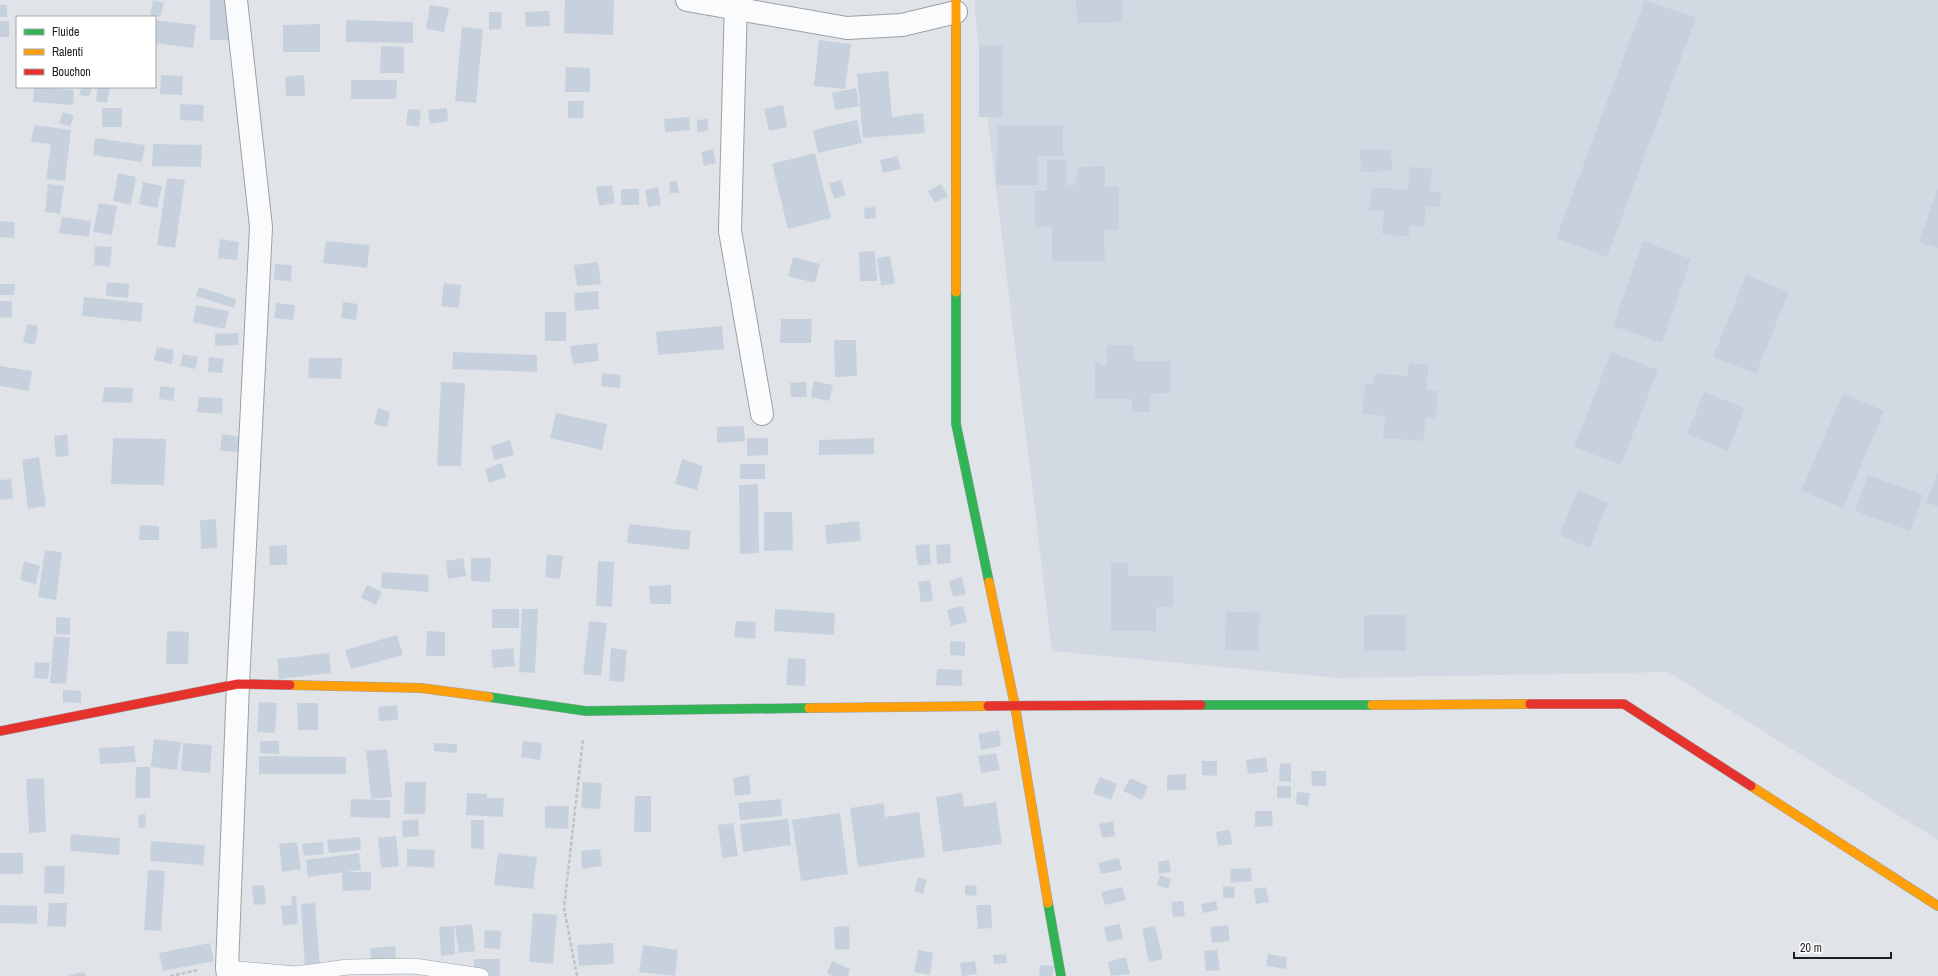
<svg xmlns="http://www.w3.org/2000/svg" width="1938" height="976" viewBox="0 0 1938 976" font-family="'Archivo Narrow',sans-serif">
<rect width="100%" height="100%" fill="#e0e4e8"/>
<!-- built -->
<path fill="#d2d9e3" d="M975,0H1938V840L1668,672L1339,678L1052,651L975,15Z"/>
<!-- building -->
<g fill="#c7d1de">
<path d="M153,0L164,3L160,17L150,15Z"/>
<rect x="210" y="0" width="21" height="40"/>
<path d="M565,0H614L613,35L564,33Z"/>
<path d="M1076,0H1122V22L1077,23Z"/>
<path d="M1645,0L1696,18L1607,257L1556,238Z"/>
<rect x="0" y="5" width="7" height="12"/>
<path d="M430,5L449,8L444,32L426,29Z"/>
<path d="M549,11L550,26L526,27L525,12Z"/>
<path d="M489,12H502L501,29L489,30Z"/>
<path d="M155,20L196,25L193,48L155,43Z"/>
<path d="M346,20L413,22V43L346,42Z"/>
<rect x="0" y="21" width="9" height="16"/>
<path d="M320,24V52H283V25Z"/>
<path d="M462,27L483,29L476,103L455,101Z"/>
<path d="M819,40L851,44L845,89L814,86Z"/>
<rect x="979" y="45" width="24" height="72"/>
<path d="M381,46L404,47V73H380Z"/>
<path d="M566,67L590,68V92H565Z"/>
<path d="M888,71L892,117L923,113L925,133L863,138L857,74Z"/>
<path d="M161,75L183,76L182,95L160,94Z"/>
<path d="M304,75L305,96H286L285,77Z"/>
<path d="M351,80H397L396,99H351Z"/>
<path d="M34,87L74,90L73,105L33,102Z"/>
<path d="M82,87H92L89,97L79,95Z"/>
<path d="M98,87H110L107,103L96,101Z"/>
<path d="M856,88L859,106L835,110L832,93Z"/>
<path d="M568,101H584L583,118H568Z"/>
<path d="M180,104L204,105L203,121L180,120Z"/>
<path d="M783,105L787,127L769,131L764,109Z"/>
<rect x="102" y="108" width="20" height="19"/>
<path d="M447,108L448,121L430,124L428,110Z"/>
<path d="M408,109L421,110L419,127L406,125Z"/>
<path d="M63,112L74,116L70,127L59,123Z"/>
<path d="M689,117L690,130L665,132L664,119Z"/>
<path d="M708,119V131L697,132V120Z"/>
<path d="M857,120L862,143L818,153L813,130Z"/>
<path d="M34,125L71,130L65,181L46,179L51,144L31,142Z"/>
<path d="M997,125H1063V156H1038V185H996Z"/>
<path d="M95,138L145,145L142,162L93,155Z"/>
<path d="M153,144L202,145L201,167L152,166Z"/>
<path d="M713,149L716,163L704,166L701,152Z"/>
<path d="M1360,150H1391L1392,171L1361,172Z"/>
<path d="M815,153L831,218L788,229L772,164Z"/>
<path d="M897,156L901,169L883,173L880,160Z"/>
<path d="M1047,160H1067V185H1076L1077,167L1105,166V187H1119V230H1104L1105,261H1052V227H1035V191H1047Z"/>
<path d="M1410,167L1432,168L1429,191L1441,192L1440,207L1426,206L1424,227L1410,225L1409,237L1382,234L1384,211L1369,210L1372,187L1408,190Z"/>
<path d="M118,173L136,177L131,205L113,201Z"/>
<path d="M167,178L185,180L175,248L157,245Z"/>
<path d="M841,180L846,195L834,199L829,183Z"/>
<path d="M677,181L679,193H670L669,182Z"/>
<path d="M143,182L162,186L157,208L139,204Z"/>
<path d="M48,184L64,186L60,214L45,212Z"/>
<path d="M941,184L948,196L935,203L928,191Z"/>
<path d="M612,185L615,203L599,206L596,187Z"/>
<path d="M658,187L661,205L648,207L645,190Z"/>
<path d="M1938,188V248L1919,242Z"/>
<rect x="621" y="189" width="18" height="16"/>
<path d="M99,203L117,206L112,235L93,232Z"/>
<path d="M875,207L876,218L865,219L864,208Z"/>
<path d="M62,217L91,221L89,237L59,233Z"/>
<path d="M0,221L15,222L14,238L0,237Z"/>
<path d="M220,239L239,242L237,260L218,258Z"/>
<path d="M326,241L370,245L367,268L323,263Z"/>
<path d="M1643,241L1691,259L1662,343L1613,326Z"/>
<path d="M95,246L112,247L110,267L94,265Z"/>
<path d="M875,251L877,281H860L859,252Z"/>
<path d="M890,256L895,283L881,286L877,258Z"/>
<path d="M793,257L820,264L815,283L788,276Z"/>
<path d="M598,262L601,284L577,286L574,265Z"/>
<path d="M275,264L292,265L291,281L274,280Z"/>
<path d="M1746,275L1789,292L1756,374L1713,357Z"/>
<path d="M107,282L129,284L128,298L106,296Z"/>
<path d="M444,283L461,285L459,308L441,306Z"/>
<path d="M0,284H15L14,295H0Z"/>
<path d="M199,287L236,299L234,308L196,296Z"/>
<path d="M598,291L599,309L575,311L574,293Z"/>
<path d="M84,297L143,303L141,322L82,316Z"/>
<path d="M0,301H12V317L0,318Z"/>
<path d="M343,302L358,304L356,320L341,318Z"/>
<path d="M276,303L295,305L293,320L274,318Z"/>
<path d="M196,305L229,311L225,329L193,322Z"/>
<rect x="545" y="312" width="21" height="29"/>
<path d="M781,319H812L811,343H780Z"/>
<path d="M27,324L38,326L35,345L23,342Z"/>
<path d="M722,326L724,349L658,355L656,332Z"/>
<path d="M238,333L239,345L215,346V334Z"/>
<path d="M834,340H856L857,376L835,377Z"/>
<path d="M597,343L599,361L573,364L570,346Z"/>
<path d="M1107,345H1134V361H1171V393L1150,394V412H1132V399H1095V362L1107,366Z"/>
<path d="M157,347L174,350L172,364L154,360Z"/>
<path d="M453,352L537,355V372L452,369Z"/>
<path d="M1611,352L1658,370L1621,465L1574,447Z"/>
<path d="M183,354L198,357L195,369L180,366Z"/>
<path d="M209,357L224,359L222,373L208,372Z"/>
<path d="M309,358H342L341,379L308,378Z"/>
<path d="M1409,363L1429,365L1426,390L1438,391L1435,418L1426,417L1423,441L1383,438L1385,416L1362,414L1365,383L1373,384L1375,373L1408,376Z"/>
<path d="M0,366L32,371L29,391L0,386Z"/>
<path d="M602,373L621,375L620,388L601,386Z"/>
<path d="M814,381L833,385L829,401L811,397Z"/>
<path d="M441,382L465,383L461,466H437Z"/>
<path d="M806,382L807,397H791L790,383Z"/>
<path d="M160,386L175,388L173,401L159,399Z"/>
<path d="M104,387L133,388L132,403L102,402Z"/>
<path d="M1704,392L1745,408L1728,451L1687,434Z"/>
<path d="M1843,393L1884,411L1843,508L1801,491Z"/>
<path d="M199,397L223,398L222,414L197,412Z"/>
<path d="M378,408L390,412L387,427L374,424Z"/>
<path d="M556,413L607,424L602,450L550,438Z"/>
<path d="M744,426L745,441L717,443V427Z"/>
<path d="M67,434L69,456L56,457L54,436Z"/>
<path d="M222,434L241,437L239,452L220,451Z"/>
<path d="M113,438L166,439L164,485L111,484Z"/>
<path d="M747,438H768V455L747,456Z"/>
<path d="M874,438V454L819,455V440Z"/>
<path d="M510,440L514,455L494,460L491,446Z"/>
<path d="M39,457L46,506L28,509L22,460Z"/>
<path d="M682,459L703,466L697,490L675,484Z"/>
<path d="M502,463L506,477L489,483L485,469Z"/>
<rect x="740" y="464" width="25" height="15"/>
<path d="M1938,472V507L1926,502Z"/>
<path d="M1868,475L1923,495L1910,531L1855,511Z"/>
<path d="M11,479L13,499L0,500V480Z"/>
<path d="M758,484L759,553L740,554L739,485Z"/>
<path d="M1578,490L1608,503L1590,548L1559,535Z"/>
<path d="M764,512H792L793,550L764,551Z"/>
<path d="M216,519L217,548L201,549L200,520Z"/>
<path d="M859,521L861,541L827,544L825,525Z"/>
<path d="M629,524L691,531L689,550L627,543Z"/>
<path d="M140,525L159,526V540H139Z"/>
<path d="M929,544L931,564L918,566L915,545Z"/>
<path d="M950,544L951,563L937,564L936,545Z"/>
<path d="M287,545V565H270L269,546Z"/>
<path d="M45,550L62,552L56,600L38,597Z"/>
<path d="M547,554L563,556L560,579L545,577Z"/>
<path d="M463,558L466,576L448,579L446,561Z"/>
<path d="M471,558H491L490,582L471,581Z"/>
<path d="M24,561L40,566L36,584L20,580Z"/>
<path d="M598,561L614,562L612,607L596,606Z"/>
<path d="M1111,563H1128V576H1173V607H1156V631H1111Z"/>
<path d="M382,572L429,575L428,592L381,588Z"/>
<path d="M962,577L966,594L953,597L949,581Z"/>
<path d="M930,580L933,601L921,602L918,582Z"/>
<path d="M367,585L382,592L376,605L361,598Z"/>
<path d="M671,585V604H650L649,586Z"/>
<path d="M963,606L967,622L951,626L947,610Z"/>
<rect x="492" y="609" width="27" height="19"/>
<path d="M522,609H538L535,673L519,672Z"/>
<path d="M775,609L835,613L834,635L774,631Z"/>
<path d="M1226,611L1260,613L1258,651L1225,650Z"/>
<rect x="1364" y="615" width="42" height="36"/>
<path d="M56,617L70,618V635L56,634Z"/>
<path d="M589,621L607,623L601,676L583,674Z"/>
<path d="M736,621L756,622L755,639L734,637Z"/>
<path d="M167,631L189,632L188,664H166Z"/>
<path d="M427,631L445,632V656H426Z"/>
<path d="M397,635L403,655L351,669L345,650Z"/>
<path d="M54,636L70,638L66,684L50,683Z"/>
<path d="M950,641L965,642V656L950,655Z"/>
<path d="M513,648L515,666L493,668L491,650Z"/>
<path d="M611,648L627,650L624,682L609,681Z"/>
<path d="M329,653L331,673L279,679L277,659Z"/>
<path d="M788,658L806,659L805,686L786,685Z"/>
<path d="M35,662L50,663L48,679L34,678Z"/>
<path d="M937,669L962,670V686L936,685Z"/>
<path d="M63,690L81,691V703L63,702Z"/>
<path d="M259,702L277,703L275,733L257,732Z"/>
<path d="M297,703H318V730H298Z"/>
<path d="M397,705L398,720L379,721L378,707Z"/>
<path d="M999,730L1001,746L981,750L978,734Z"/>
<path d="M154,739L181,742L177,770L151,767Z"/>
<path d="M260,741H279V754L260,753Z"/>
<path d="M523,741L542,743L540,760L521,757Z"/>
<path d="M183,743L212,745L210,773L181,771Z"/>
<path d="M434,743L457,744V753L434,751Z"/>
<path d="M134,746L136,762L100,764L99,748Z"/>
<path d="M387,749L392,797L371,799L366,751Z"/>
<path d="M996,753L1000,770L981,773L978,756Z"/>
<path d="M259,756L346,757V774H259Z"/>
<path d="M1266,757L1268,772L1248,774L1246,760Z"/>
<path d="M1202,761H1217V776L1202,775Z"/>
<path d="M1291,763V782L1279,781L1280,764Z"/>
<path d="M136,767H150V798H135Z"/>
<path d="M1311,771H1326V786H1312Z"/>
<path d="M1186,774V790H1167V775Z"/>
<path d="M749,775L751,794L735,796L733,778Z"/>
<path d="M1100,777L1117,784L1111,800L1093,793Z"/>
<path d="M44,778L46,832L29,833L26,779Z"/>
<path d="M1130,778L1148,786L1142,800L1123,791Z"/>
<path d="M405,782H426L425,814H404Z"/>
<path d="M583,782L602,783L600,809L581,808Z"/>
<rect x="1277" y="786" width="14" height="12"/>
<path d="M1297,792L1310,793L1308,806L1296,804Z"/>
<path d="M467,793L487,794V798H504L503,817L466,815Z"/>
<path d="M962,793L964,807L996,802L1002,844L943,852L936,797Z"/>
<path d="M635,796H651V832H634Z"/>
<path d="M351,799L390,800V818L350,817Z"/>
<path d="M781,799L782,816L740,820L738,803Z"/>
<path d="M884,803L885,817L919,812L925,857L858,867L850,808Z"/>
<path d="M545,806H569L568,829L545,828Z"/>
<path d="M1255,811H1272L1273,826L1255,827Z"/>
<path d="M840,813L848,874L801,881L792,820Z"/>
<path d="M145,814L146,827L139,828L138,815Z"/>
<path d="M418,819L419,836L403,838L402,821Z"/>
<path d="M788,819L791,845L743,852L740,824Z"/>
<path d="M471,820H484V849L471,848Z"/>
<path d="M1113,821L1115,836L1102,838L1099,824Z"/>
<path d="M733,823L738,856L722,858L718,825Z"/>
<path d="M1230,830L1232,844L1218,846L1216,832Z"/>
<path d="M71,834L120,838L119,855L70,851Z"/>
<path d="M396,836L399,866L381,868L378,838Z"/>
<path d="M360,837L361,850L329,853L327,840Z"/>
<path d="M151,841L205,845L203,865L150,861Z"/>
<path d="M297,842L301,869L282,872L279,844Z"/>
<path d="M323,842L324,854L304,856L302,844Z"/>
<path d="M407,849L435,850L434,868L407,866Z"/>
<path d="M600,849L602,866L582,869L581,851Z"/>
<rect x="0" y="853" width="23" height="21"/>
<path d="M359,853L361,870L308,877L306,860Z"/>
<path d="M498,853L537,857L533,889L494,885Z"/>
<path d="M1119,858L1122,870L1101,874L1098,863Z"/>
<path d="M1169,860L1171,872L1159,874L1158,862Z"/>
<path d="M45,866H65L64,894L44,893Z"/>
<path d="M1251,868L1252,881L1231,883L1230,869Z"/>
<path d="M148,870L165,871L161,931L144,930Z"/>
<path d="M342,872H371V890L343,891Z"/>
<path d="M1160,875L1171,879L1168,889L1157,885Z"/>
<path d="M918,877L927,880L923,894L914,891Z"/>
<path d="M264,885L266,904L254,905L252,886Z"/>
<path d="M965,885L977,886L976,896L965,895Z"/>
<path d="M1223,886L1235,887L1234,898H1223Z"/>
<path d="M1122,887L1126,900L1105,905L1101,892Z"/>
<path d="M1266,887L1269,902L1256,904L1254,889Z"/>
<path d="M291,896H296L298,924L283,925L281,906L292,905Z"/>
<path d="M1183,901L1185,916L1173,917L1171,902Z"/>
<path d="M1216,901L1218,910L1203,913L1201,904Z"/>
<path d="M49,903H67L66,927L47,926Z"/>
<path d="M315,903L320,967L305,968L301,904Z"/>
<path d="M0,905L37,906V924L0,923Z"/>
<path d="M976,905H991L992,928L978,929Z"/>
<path d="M533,913L557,915L553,964L529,962Z"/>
<path d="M472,924L475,951L459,953L455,926Z"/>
<path d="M1120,924L1123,939L1107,942L1104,927Z"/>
<path d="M1228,925L1230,941L1212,943L1210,927Z"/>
<path d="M454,926L455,954L441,956L439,927Z"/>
<path d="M849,926L850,949L835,950L834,927Z"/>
<path d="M1155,926L1163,959L1149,962L1142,929Z"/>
<path d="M485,930L501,931L500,949L484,948Z"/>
<path d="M210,943L214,961L163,971L159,953Z"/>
<path d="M613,943L614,964L579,966L577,945Z"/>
<path d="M643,945L678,950L675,976L639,972Z"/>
<path d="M395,946L396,963L371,964L370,948Z"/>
<path d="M918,950L933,953L930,975L914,972Z"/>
<path d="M1217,950L1220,970L1206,971L1204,951Z"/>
<path d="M1006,954L1007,963L994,964L993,955Z"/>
<path d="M1268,954L1287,957L1286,969L1266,966Z"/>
<path d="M1126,957L1130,974L1111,976L1108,962Z"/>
<rect x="474" y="959" width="26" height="17"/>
<path d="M832,961L850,969L848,976H833L827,973Z"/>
<path d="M975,961L977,974L962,976L960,963Z"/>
<path d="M1040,965L1054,966L1053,976H1039Z"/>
<path d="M84,972L86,976H69V975Z"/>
</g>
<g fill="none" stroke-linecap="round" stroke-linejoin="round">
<defs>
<path id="lane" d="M227,968L296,974L348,967L414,966L481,976"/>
<g id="street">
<path d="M687,0L847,28L902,25L956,12"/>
<path d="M736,0L730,231L762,414"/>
<path d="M228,976L227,968L238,684L261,227L236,0"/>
</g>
<g id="fast">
<path d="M956,292V424L989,582"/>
<path d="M489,697L586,711L809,708"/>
<path d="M1201,705H1372"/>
<path d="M1048,903L1061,976"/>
</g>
<g id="slow">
<path d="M956,0V292"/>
<path d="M989,582L1015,706L1048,903"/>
<path d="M290,685L421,688L489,697"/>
<path d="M1372,705L1530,704"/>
<path d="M809,708L988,706"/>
<path d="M1751,786L1938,906"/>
</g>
<g id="jam">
<path d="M1530,704H1624L1751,786"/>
<path d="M988,706L1201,705"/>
<path d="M0,731L238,684L290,685"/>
</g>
</defs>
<!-- lane casing -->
<use href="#lane" stroke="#9da0a3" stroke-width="16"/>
<!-- street casing -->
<use href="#street" stroke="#9da0a3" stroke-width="24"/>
<!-- fast casing -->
<use href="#fast" stroke="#9da0a3" stroke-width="10"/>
<!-- slow casing -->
<use href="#slow" stroke="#9da0a3" stroke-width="10"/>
<!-- jam casing -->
<use href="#jam" stroke="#9da0a3" stroke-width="10"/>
<!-- path -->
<g stroke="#c1c2c5" stroke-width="2.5" stroke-dasharray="4 2" stroke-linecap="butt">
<path d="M170,976L198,970"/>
<path d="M577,976L564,908L583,739"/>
</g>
<!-- lane -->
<use href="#lane" stroke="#fafbfc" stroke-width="15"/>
<!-- street -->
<use href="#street" stroke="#fafbfc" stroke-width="22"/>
<!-- fast -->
<use href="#fast" stroke="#30b455" stroke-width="9"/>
<!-- slow -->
<use href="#slow" stroke="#ff9f0a" stroke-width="9"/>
<!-- jam -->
<use href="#jam" stroke="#e5322d" stroke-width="9"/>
</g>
<!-- legend -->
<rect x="16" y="16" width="140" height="72" fill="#ffffff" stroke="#a4a5a6"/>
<rect x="24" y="29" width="20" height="6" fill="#30b455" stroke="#a4a5a6"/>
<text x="52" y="36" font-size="12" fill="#1c1e21">Fluide</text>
<rect x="24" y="49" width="20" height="6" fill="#ff9f0a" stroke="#a4a5a6"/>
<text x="52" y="56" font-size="12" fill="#1c1e21">Ralenti</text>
<rect x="24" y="69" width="20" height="6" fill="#e5322d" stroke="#a4a5a6"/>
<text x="52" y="76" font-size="12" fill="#1c1e21">Bouchon</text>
<!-- scale -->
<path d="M1794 952v6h97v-6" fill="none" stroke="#1c1e21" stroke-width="2"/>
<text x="1800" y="952" font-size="12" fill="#1c1e21" stroke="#ffffff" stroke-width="3" paint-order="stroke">20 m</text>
</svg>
